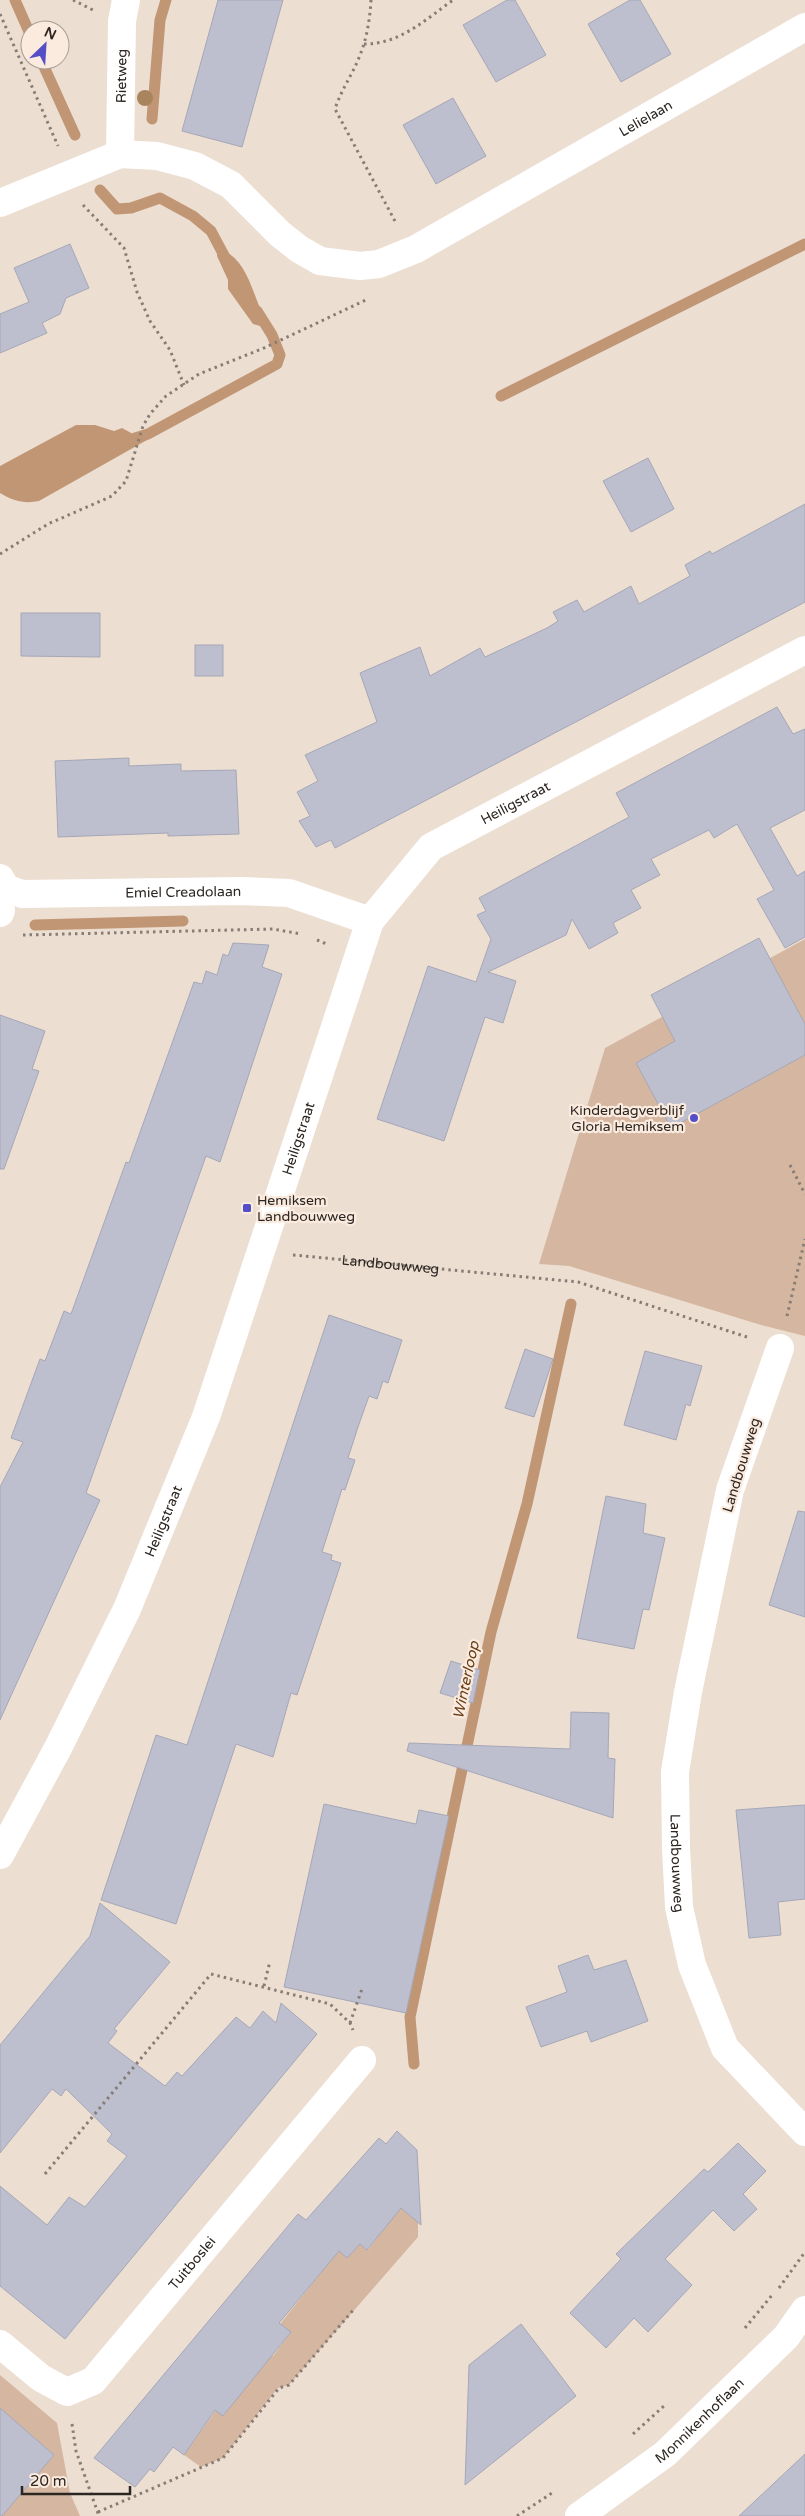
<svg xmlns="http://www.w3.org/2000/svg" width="805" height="2516" viewBox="0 0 805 2516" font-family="'Varela Round',sans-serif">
<rect width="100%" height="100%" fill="#edded2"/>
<!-- green -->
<g fill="#d5b7a1">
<path d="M805,939V1336L761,1325L569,1266L539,1264L605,1048Z"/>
<path d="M397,2205L418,2222V2237L289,2385L278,2388L223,2458L201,2467L184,2455L216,2410L224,2415L235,2399L261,2346L273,2356L291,2332L280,2324L339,2250L347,2258L360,2244L368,2250L377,2238L372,2234Z"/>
<path d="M0,2375L57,2423L70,2493L80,2516H0L54,2455L0,2409Z"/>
</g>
<!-- water -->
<g fill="#c19674">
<path d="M220,249C245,258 251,287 260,308C262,314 267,316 268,321L260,326L253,324L228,289V280L217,256V251Z"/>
<path d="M76,425H95L114,431L122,428L133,434L145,430L149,436L147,440L39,501C24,504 13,501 0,493V466Z"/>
</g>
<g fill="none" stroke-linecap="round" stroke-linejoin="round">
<!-- stream -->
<g stroke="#c19674" stroke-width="11">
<path d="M15,0L30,34"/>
<path d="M41,60L75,135"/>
<path d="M152,119L160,20L166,0"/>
<path d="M100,190L117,209L131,208L160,198L193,216L211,231L227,261"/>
<path d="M501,396L805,244"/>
<path d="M135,438L148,434L277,364L280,355L272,335L257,311"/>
<path d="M35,925L183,921"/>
<path d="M414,2064L410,2017L491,1632L527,1504L571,1304"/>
</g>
</g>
<!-- building -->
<g fill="#bdbfcf" stroke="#a5a7b7">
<path d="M218,0H283L242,147L182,131Z"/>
<path d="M507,0H515L546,55L496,82L463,25Z"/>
<path d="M630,0H640L671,54L621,82L588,24Z"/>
<path d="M453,98L486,156L436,184L403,125Z"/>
<path d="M70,244L89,288L66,298L60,314L42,323L47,333L0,353V314L29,302L14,268Z"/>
<path d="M648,458L674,509L631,532L603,481Z"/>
<path d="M805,504V602L335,848L331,840L316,847L299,821L310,816L297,792L318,781L305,755L377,722L360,673L420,647L430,676L480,648L485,657L547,628L558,621L553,612L577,600L584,612L631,586L639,604L690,576L685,565L710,551L712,554Z"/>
<path d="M21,613H100V657L21,656Z"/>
<rect x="195" y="645" width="28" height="31"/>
<path d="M777,707L793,734L805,729V810L770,828L797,876L805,871V937L785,948L757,899L774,890L737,824L714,838L709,830L651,859L660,875L631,890L641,908L613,923L618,933L589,949L572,919L566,935L488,972L516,981L503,1023L485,1017L444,1141L377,1119L428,966L476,982L491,939L477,915L486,911L479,898L629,817L616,793Z"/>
<path d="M129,758V766L181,764V771L236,770L239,834L168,836V833L58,837L55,761Z"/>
<path d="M759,938L805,1024V1055L671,1128L636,1063L675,1041L651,995Z"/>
<path d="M233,943L269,945L262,967L282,974L220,1162L206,1156L86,1493L100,1500L0,1720V1487L23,1442L11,1438L40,1359L45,1361L64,1311L71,1314L126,1162L129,1163L194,982L202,984L206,971L217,975L223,954L228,956Z"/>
<path d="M0,1015L45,1031L32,1069L39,1071L4,1169H0Z"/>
<path d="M329,1315L402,1340L388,1383L383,1381L377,1399L369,1396L358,1427L348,1458L355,1460L345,1490L342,1489L322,1552L332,1555L331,1560L341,1563L297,1695L291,1693L273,1757L236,1744L176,1924L101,1900L156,1735L187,1745Z"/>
<path d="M525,1349L553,1359L534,1417L505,1408Z"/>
<path d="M645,1351L702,1366L690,1406L686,1404L676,1440L624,1425Z"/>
<path d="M606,1496L646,1504L643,1533L665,1538L649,1610L643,1609L634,1649L577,1638Z"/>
<path d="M798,1511L805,1512V1617L769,1605Z"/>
<path d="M451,1661L480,1670L473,1703L440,1693Z"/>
<path d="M571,1712L609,1713L608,1758L615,1759L613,1818L407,1751L409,1743L570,1749Z"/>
<path d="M324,1804L416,1824L419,1810L449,1816L406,2013L284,1987Z"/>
<path d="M805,1805V1899L778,1902L781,1935L749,1938L736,1810Z"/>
<path d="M100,1903L170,1962L114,2029L117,2031L108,2043L165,2086L177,2072L182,2076L236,2017L250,2028L263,2011L276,2023L281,2003L317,2034L65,2339L0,2286V2186L47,2225L69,2197L85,2207L127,2156L107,2141L112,2134L66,2089L61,2096L52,2089L0,2153V2045L90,1936Z"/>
<path d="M588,1955L594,1970L626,1960L648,2021L591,2042L587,2031L541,2047L526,2007L567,1992L558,1966Z"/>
<path d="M397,2131L417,2150L421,2225L401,2208L367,2250L360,2244L347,2258L339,2251L279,2323L291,2332L223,2416L215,2410L184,2455L173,2447L154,2472L150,2469L135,2487L94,2458L298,2214L306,2220L379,2138L386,2144Z"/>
<path d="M738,2143L766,2171L743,2194L757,2209L734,2231L713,2210L665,2259L692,2285L648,2332L634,2318L606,2348L570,2313L621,2259L616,2254L704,2169L708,2172Z"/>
<path d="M521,2324L576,2396L465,2485L469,2365Z"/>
<path d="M0,2408L54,2455L2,2516H0Z"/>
<path d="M805,2454V2516H739Z"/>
</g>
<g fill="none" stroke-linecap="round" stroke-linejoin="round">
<!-- path -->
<g stroke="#877d75" stroke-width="3" stroke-dasharray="2.5 4" stroke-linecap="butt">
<path d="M73,0L93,10"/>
<path d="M371,0C370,18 367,38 360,55C353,74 341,90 335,109L396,223"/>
<path d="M0,14L58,146"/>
<path d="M364,44C400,44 425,20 453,0"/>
<path d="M83,205L124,248L137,292L150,321L170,350L184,385"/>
<path d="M0,554L48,524L112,496L126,481L143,426L150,414L166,396L199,374L264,348L368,299"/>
<path d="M23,935L273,929L301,934"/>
<path d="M317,940L329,945"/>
<path d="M790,1165L805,1194"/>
<path id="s1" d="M293,1255L578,1282L750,1338"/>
<path d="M787,1316L805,1239"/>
<path d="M264,1986L270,1961"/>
<path d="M350,2023L362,1989"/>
<path d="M45,2174L211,1974L330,2004L350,2023L353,2030"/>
<path d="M779,2288L805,2252"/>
<path d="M745,2328L773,2294"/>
<path d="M72,2424L76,2451L99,2516"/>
<path d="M633,2434L665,2405"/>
<path d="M98,2512L223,2458L279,2388L289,2385L354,2309"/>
<path d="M517,2516L555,2491"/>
</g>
<!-- pedestrian -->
<path stroke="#fff" stroke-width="28" d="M0,913L1,910"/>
<!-- minor -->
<g stroke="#fff" stroke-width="28">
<path id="s2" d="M120,154L122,21L126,0"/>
<path id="s3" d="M0,203L120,154L157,156L195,166L231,185L280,234L299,249L320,261L360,266L379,264L416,249L805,27"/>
<path id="s4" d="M0,878L6,888L22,894L241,891L289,893L370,921"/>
<path id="s5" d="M780,1348L730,1490L688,1692L675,1772L676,1848L679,1907L692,1965L725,2048L805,2132"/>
<path id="s6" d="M0,1855L58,1748L127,1609L206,1417L370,921L431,847L805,650"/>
<path id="s7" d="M0,2344L41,2378L67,2392L93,2381L362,2060"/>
</g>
<!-- tertiary -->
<path stroke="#fff" stroke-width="28" id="s8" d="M579,2516L665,2454L786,2337L805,2310"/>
</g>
<!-- trees -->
<circle fill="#a9855e" cx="145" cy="98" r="8"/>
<!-- markers -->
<g fill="#544fc6" stroke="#fbebdf" stroke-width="2">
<circle cx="694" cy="1118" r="5"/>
<rect x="242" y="1203" width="10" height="10" rx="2.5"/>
</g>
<g text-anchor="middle" stroke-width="4.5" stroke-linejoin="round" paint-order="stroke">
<!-- street labels -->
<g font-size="14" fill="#2c2622" stroke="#fbebdf">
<text dy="5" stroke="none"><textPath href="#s2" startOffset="78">Rietweg</textPath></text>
<text dy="5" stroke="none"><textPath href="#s3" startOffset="728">Lelielaan</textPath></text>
<text dy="5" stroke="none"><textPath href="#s6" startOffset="1198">Heiligstraat</textPath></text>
<text dy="5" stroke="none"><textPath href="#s4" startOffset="190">Emiel Creadolaan</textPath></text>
<text dy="5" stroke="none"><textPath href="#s6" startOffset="778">Heiligstraat</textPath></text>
<text dy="5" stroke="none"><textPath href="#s1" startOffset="98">Landbouwweg</textPath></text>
<text transform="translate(741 1465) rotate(-73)" y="5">Landbouwweg</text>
<text dy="5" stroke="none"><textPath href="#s6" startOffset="372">Heiligstraat</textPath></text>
<text dy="5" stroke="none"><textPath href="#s5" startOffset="529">Landbouwweg</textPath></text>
<text dy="5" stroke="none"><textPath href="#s7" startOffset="265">Tuitboslei</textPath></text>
<text dy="5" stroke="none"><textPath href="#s8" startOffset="154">Monnikenhoflaan</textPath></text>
</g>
<!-- poi labels -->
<g font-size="14" fill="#2c2622" stroke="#fbebdf" text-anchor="end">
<text x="684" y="1115">Kinderdagverblijf<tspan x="684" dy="16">Gloria Hemiksem</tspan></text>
<text x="257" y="1205" text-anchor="start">Hemiksem<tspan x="257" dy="16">Landbouwweg</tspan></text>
</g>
<!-- water labels -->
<g font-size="15" font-style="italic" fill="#683d16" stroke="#fbebdf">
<text transform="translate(466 1680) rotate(-78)" y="5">Winterloop</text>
</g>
</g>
<!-- north arrow -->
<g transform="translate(45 45) rotate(25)"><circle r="24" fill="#fbebdf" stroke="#a89c93"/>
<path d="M0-4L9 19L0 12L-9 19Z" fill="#544fc6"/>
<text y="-8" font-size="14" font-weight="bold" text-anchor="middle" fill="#2c2622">N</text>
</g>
<!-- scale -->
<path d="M22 2486v8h108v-8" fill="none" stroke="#2c2622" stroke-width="2.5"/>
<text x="30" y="2486" font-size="15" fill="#2c2622" stroke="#fbebdf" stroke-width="4" paint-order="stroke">20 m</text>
</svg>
